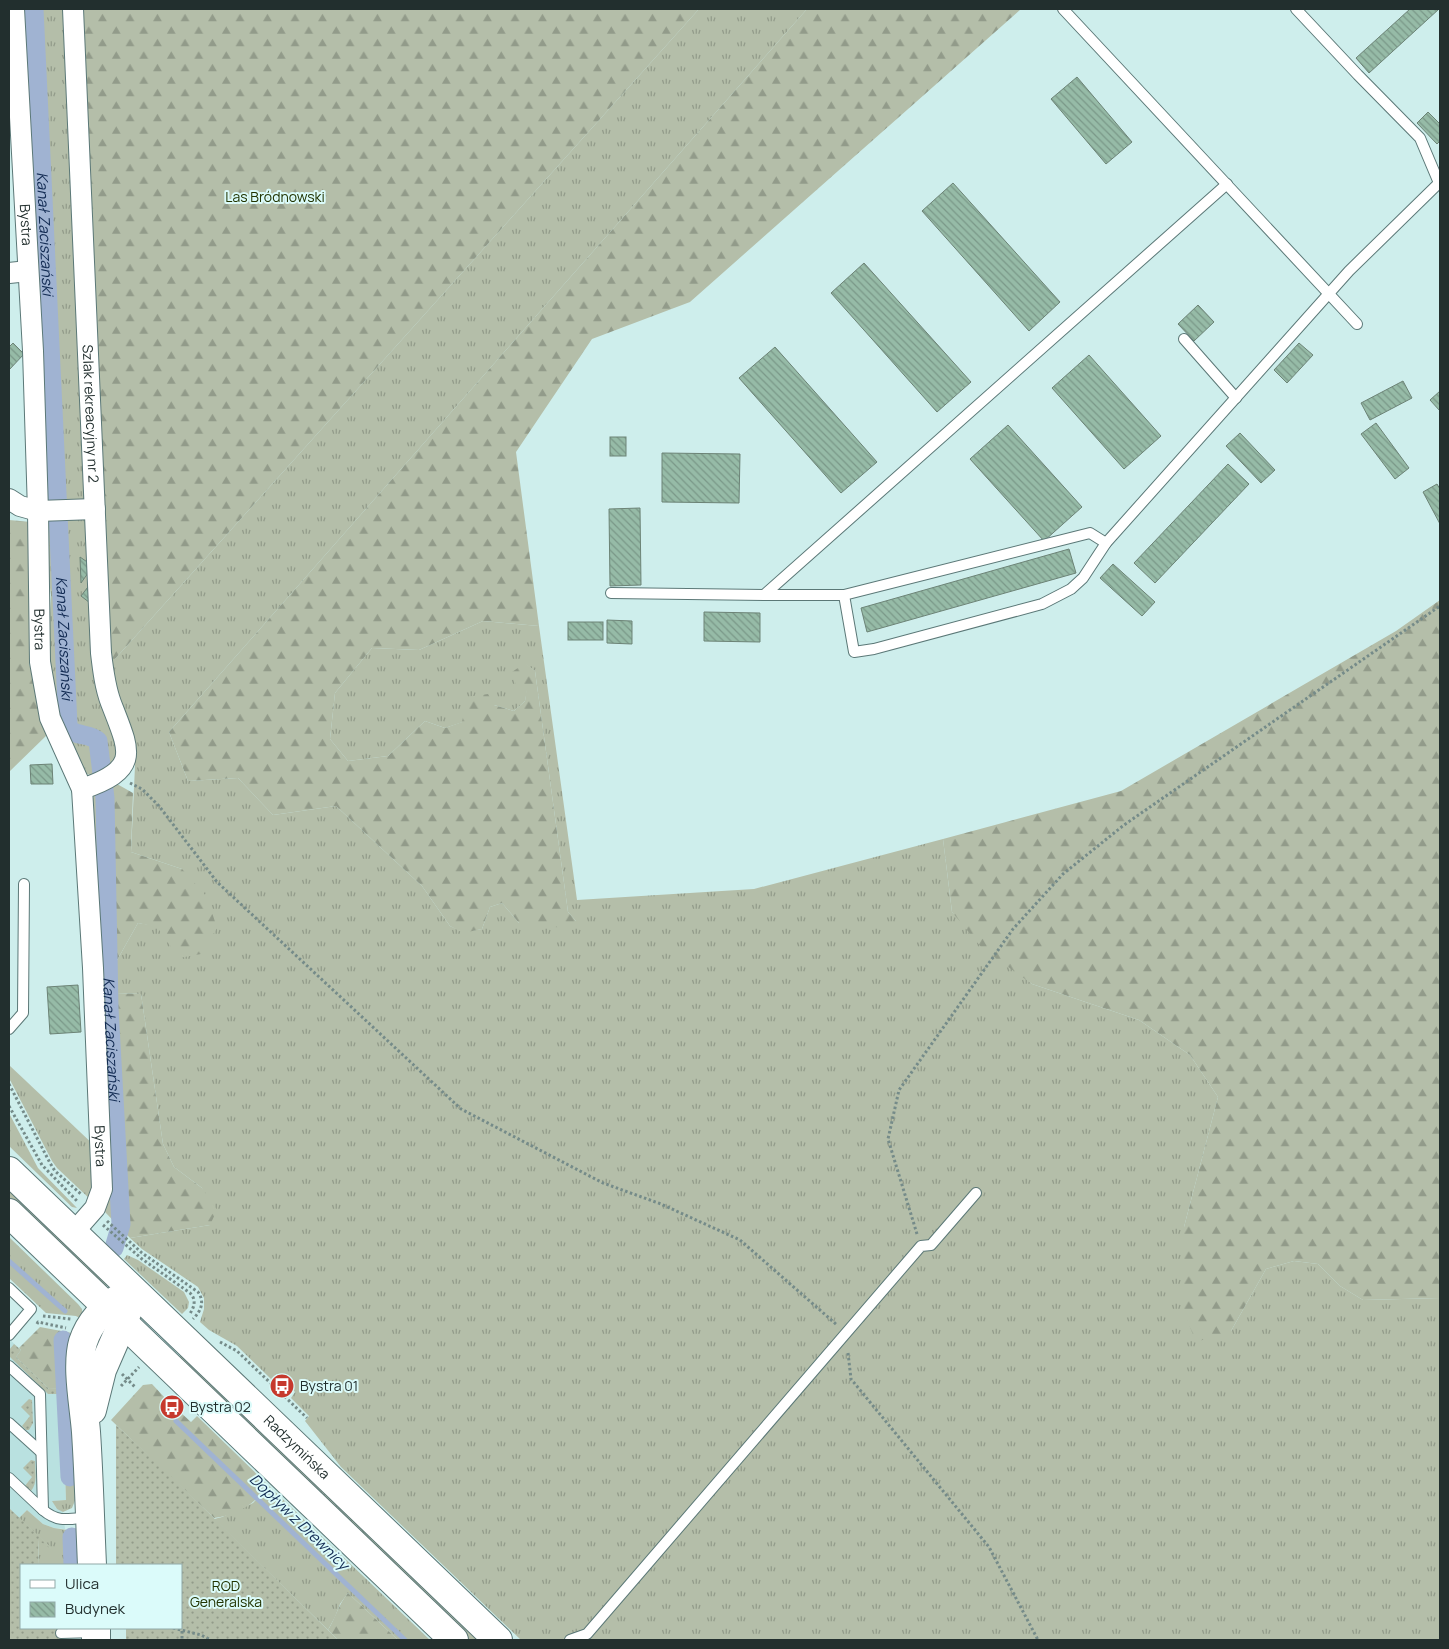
<svg xmlns="http://www.w3.org/2000/svg" width="1449" height="1649" viewBox="0 0 1449 1649" font-family="Manrope,sans-serif">
<defs>
<pattern id="grass-tufts" width="24" height="20" patternUnits="userSpaceOnUse" patternTransform="scale(1.25)"><rect width="24" height="20" fill="#b4bea9"/><path d="M3 7l-1-3M5 7V3M7 7l1-3M15 17l-1-3M17 17v-4M19 17l1-3" fill="none" stroke="#929b8a"/></pattern>
<pattern id="forest-firs" width="22" height="20" patternUnits="userSpaceOnUse" patternTransform="scale(1.25)"><rect width="22" height="20" fill="#b4bea9"/><path d="M5 1l3.5 6h-7zM16 11l3.5 6h-7z" fill="#929b8a"/></pattern>
<pattern id="garden-dots" width="8" height="8" patternUnits="userSpaceOnUse" patternTransform="scale(1.25)"><rect width="8" height="8" fill="#b4bea9"/><path d="M2 2h.1M6 6h.1" fill="none" stroke="#929b8a" stroke-width="1.8" stroke-linecap="round"/></pattern>
<pattern id="building-back-hatch" width="6" height="6" patternUnits="userSpaceOnUse" patternTransform="scale(1.25)"><rect width="6" height="6" fill="#96bba7"/><path d="M-1 5l2 2M0 0l6 6M5-1l2 2" fill="none" stroke="#7a9888"/></pattern>
</defs>
<rect width="100%" height="100%" fill="#ceeeec"/>
<!-- built -->
<path fill="#b9e1e0" d="M9,1339L21,1350L49,1389L62,1388L66,1500L53,1501L56,1508L63,1512L65,1529L54,1528L43,1524L27,1510L19,1518L9,1508Z"/>
<!-- grass -->
<g fill="url(#grass-tufts)">
<path d="M20,9H31L55,504L44,505Z"/>
<path d="M36,9H79L107,659H115L699,9H807L169,732L188,781L238,778L273,815L336,806L422,886L450,926L463,932L482,929L490,907L502,903L519,923L576,921L568,912L535,671L525,664L528,685L525,701L514,711L494,705L463,722L445,728L425,721L388,756L348,761L330,739L335,693L372,648L419,650L483,621L539,626L577,900L754,889L943,839L952,912L1032,984L1139,1020L1190,1055L1218,1097L1184,1227L1231,1331L1266,1269L1294,1261L1318,1264L1340,1286L1363,1300L1440,1298V1640H521L341,1467L305,1421L309,1416L291,1398L295,1392L277,1374L271,1379L237,1346L209,1330L200,1322L204,1309V1298L198,1287L142,1249L130,1238L210,1225L202,1188L174,1167L163,1144L141,994L116,993V962L138,923L157,926L182,869L131,852L135,766L134,756L123,751L104,772C103,762 105,745 98,737C91,728 77,736 71,725Z"/>
<path d="M44,516H55L66,728C72,740 85,735 96,742L100,774L94,776L83,773L60,720L52,682L49,631L51,595L47,566Z"/>
<path d="M9,1065L96,1147L92,1201L57,1168L52,1161L9,1078Z"/>
<path d="M9,1113L38,1168L77,1208L72,1207L9,1146Z"/>
<path d="M9,1187L100,1274L107,1286L108,1291L105,1292L9,1199Z"/>
<path d="M9,1237L78,1304L82,1309L83,1320L76,1316L46,1313L9,1278Z"/>
<path d="M127,1255L138,1260L184,1292L189,1302L188,1308L182,1314L124,1259Z"/>
<path d="M183,1353L482,1640H470L177,1359Z"/>
<path d="M62,1388H76V1498L72,1508L63,1512L57,1509L52,1501L66,1500Z"/>
<path d="M269,1486L430,1640H398L348,1593L340,1604L335,1617L328,1630L214,1519L222,1517L253,1503Z"/>
<path d="M27,1510L43,1524L54,1528L74,1531L77,1538L78,1565H39L38,1539L52,1549L19,1518Z"/>
</g>
<!-- forest -->
<g fill="url(#forest-firs)">
<path d="M79,9H699L115,659H106Z"/>
<path d="M807,9H1021L690,302L592,339L516,452L539,626L483,621L419,650L372,648L335,693L330,739L348,761L388,756L425,721L445,728L462,722L467,697L488,694L494,705L514,711L525,701L527,685H516L512,672L525,663L535,671L568,912L576,921L564,928L519,923L502,903L490,907L482,929L463,933L450,926L422,886L336,806L273,815L238,778L188,781L169,732Z"/>
<path d="M9,520L31,522L29,663L48,734L9,772Z"/>
<path d="M1440,600V1298L1363,1300L1340,1286L1318,1264L1294,1261L1266,1269L1231,1331L1196,1342L1180,1303L1184,1227L1218,1097L1190,1055L1139,1020L1032,984L982,948L952,912L943,839L1121,791L1396,631Z"/>
<path d="M117,784L133,793L131,852L182,869L207,897L217,928L201,954L179,958L157,927L138,923L116,962V993L141,994L163,1144L174,1167L202,1188L217,1210L210,1225L130,1238L105,1212L109,1186L91,802L95,794Z"/>
<path d="M40,1327L72,1333L76,1388L49,1389L16,1357L21,1350L19,1348Z"/>
<path d="M152,1384L166,1399L163,1403L176,1415L180,1412L191,1422L197,1416L269,1486C253,1504 239,1515 214,1518L111,1420L143,1385Z"/>
<path d="M348,1593L398,1640H338L328,1630C336,1617 338,1605 348,1593Z"/>
</g>
<!-- garden -->
<g fill="url(#garden-dots)">
<path d="M14,1344L21,1350L16,1357L49,1389L62,1388V1394H48L14,1361L10,1357L9,1350Z"/>
<path d="M29,1399L32,1400L33,1423L29,1430H26L22,1426L30,1416L21,1407Z"/>
<path d="M116,1425L165,1470L338,1640H126V1628H181V1565H116Z"/>
<path d="M31,1460L35,1461C35,1471 38,1483 31,1491H29L24,1487L32,1477L23,1468Z"/>
<path d="M9,1508L57,1553L38,1540L39,1565H21V1628H61V1640H9Z"/>
</g>
<g fill="none" stroke-linecap="round" stroke-linejoin="round">
<!-- stream -->
<g stroke="#a0b3d2" stroke-width="5">
<path d="M9,1261L65,1311"/>
<path d="M176,1421L405,1640"/>
</g>
<!-- canal -->
<g stroke="#a0b3d2" stroke-width="19">
<path id="s1" d="M34,9L68,725C72,738 89,732 98,741L105,798L109,1008L121,1224L114,1248"/>
<path d="M63,1340L70,1477"/>
<path d="M72,1537L73,1565"/>
</g>
</g>
<!-- building -->
<g fill="url(#building-back-hatch)" stroke="#6c8376">
<path d="M1410,9H1439L1369,73L1356,58Z"/>
<path d="M1077,77L1132,142L1106,164L1051,99Z"/>
<path d="M1428,112L1440,124V141L1437,144L1417,123Z"/>
<path d="M953,183L1060,302L1029,331L922,211Z"/>
<path d="M864,263L971,382L937,412L831,293Z"/>
<path d="M1198,305L1214,322L1194,341L1178,324Z"/>
<path d="M13,343L24,354L9,370V347Z"/>
<path d="M1299,343L1313,355L1287,383L1274,370Z"/>
<path d="M775,347L877,462L841,493L739,378Z"/>
<path d="M1089,355L1161,436L1124,469L1052,388Z"/>
<path d="M1403,381L1412,398L1370,420L1361,403Z"/>
<path d="M1440,391V411L1430,400Z"/>
<path d="M1376,423L1409,468L1395,479L1361,434Z"/>
<path d="M1008,425L1082,507L1044,541L970,459Z"/>
<path d="M1240,433L1275,470L1261,483L1226,446Z"/>
<rect x="610" y="437" width="16" height="19"/>
<path d="M662,453L740,454L739,503L662,502Z"/>
<path d="M1228,464L1249,484L1155,583L1134,563Z"/>
<path d="M1437,484L1440,489V524L1423,492Z"/>
<path d="M640,508L641,585L610,586L609,509Z"/>
<path d="M1069,549L1076,573L867,632L861,608Z"/>
<path d="M80,557L93,566L81,583Z"/>
<path d="M1113,564L1155,602L1142,616L1100,578Z"/>
<path d="M94,579V606L81,596Z"/>
<path d="M704,612L760,613V642L704,641Z"/>
<path d="M607,620L632,621V644L607,643Z"/>
<rect x="568" y="622" width="35" height="18"/>
<path d="M52,764L53,784H31L30,765Z"/>
<path d="M78,985L81,1032L50,1034L47,987Z"/>
</g>
<g fill="none" stroke-linecap="round" stroke-linejoin="round">
<defs>
<g id="lane">
<path d="M1063,9L1357,324"/>
<path d="M1296,9L1358,75L1420,138L1439,183"/>
<path d="M1184,339L1236,398"/>
<path d="M611,593L764,595L1227,184"/>
<path d="M764,595H844L1090,533L1106,543L1349,271L1440,182"/>
<path d="M844,595L854,652L874,649L1042,604L1071,589L1083,578L1106,543"/>
<path d="M9,1029L23,1013L24,884"/>
<path d="M9,1288L31,1309L9,1335"/>
<path d="M9,1366L40,1394L43,1510C58,1523 69,1519 88,1517"/>
<path d="M9,1423L41,1452"/>
<path d="M9,1478L43,1510"/>
<path d="M61,1633L95,1632"/>
<path d="M570,1640L587,1634L921,1246L931,1245L976,1193"/>
</g>
<g id="street">
<path id="s2" d="M14,9L33,351L38,511L40,662L50,718L82,789L93,968L102,1189L95,1208L73,1233"/>
<path id="s3" d="M73,9L101,653C103,670 105,687 111,703C130,752 141,769 82,789"/>
<path d="M9,273L28,271"/>
<path d="M9,499L20,506L38,511L95,509"/>
</g>
<g id="secondary">
<path id="s4" d="M9,1171L498,1640"/>
<path d="M9,1213L454,1640"/>
<path d="M92,1410L102,1370L129,1308"/>
<path d="M92,1565C90,1521 89,1477 86,1432C84,1406 76,1366 83,1342C89,1323 105,1305 122,1297"/>
<path d="M96,1628V1640"/>
</g>
</defs>
<!-- lane casing -->
<use href="#lane" stroke="#5b7877" stroke-width="12"/>
<!-- street casing -->
<use href="#street" stroke="#5b7877" stroke-width="22"/>
<!-- secondary casing -->
<use href="#secondary" stroke="#5b7877" stroke-width="30"/>
<!-- path -->
<g stroke="#758b89" stroke-width="3" stroke-dasharray="2.5 2.5" stroke-linecap="butt">
<path d="M130,783L142,789L159,806L217,882L461,1109L603,1183L661,1204L740,1240L837,1325"/>
<path d="M9,1084L50,1163L55,1171L82,1195"/>
<path d="M9,1106L42,1165L78,1202"/>
<path d="M107,1221L142,1253L198,1292C205,1302 201,1311 193,1319"/>
<path d="M103,1225L142,1259L190,1293C197,1300 194,1308 189,1315"/>
<path d="M917,1234L888,1139L899,1090L1013,929L1063,874L1124,825L1440,606"/>
<path d="M43,1316L71,1319"/>
<path d="M37,1324L38,1322L66,1328"/>
<path d="M220,1342L237,1351L307,1418"/>
<path d="M848,1353L851,1379L989,1547L1038,1640"/>
<path d="M122,1374L136,1388"/>
<path d="M121,1386L139,1367"/>
<path d="M173,1628L201,1635L211,1640"/>
<path d="M182,1631V1640"/>
</g>
<!-- lane -->
<use href="#lane" stroke="#fff" stroke-width="10"/>
<!-- street -->
<use href="#street" stroke="#fff" stroke-width="20"/>
<!-- secondary -->
<use href="#secondary" stroke="#fff" stroke-width="28"/>
</g>
<!-- icons -->
<defs>
<symbol id="bus-disc" viewBox="-11 -11 22 22"><circle r="9.5" fill="#c6392d" stroke="#dbfbfa"/><path d="M-5-6H5V4H4V6H2V4H-2V6H-4V4H-5ZM-3.5-4V0h7V-4ZM-3.5 1.2v1.5H-2V1.2ZM2 1.2v1.5H3.5V1.2Z" fill="#fff"/></symbol>
</defs>
<g fill-rule="evenodd">
<use href="#bus-disc" x="268" y="1372" width="28" height="28"/>
<use href="#bus-disc" x="158" y="1393" width="28" height="28"/>
</g>
<g text-anchor="middle" stroke-width="4" stroke-linejoin="round" paint-order="stroke">
<!-- park labels -->
<g font-size="14" fill="#213300" stroke="#dbfbfa">
<text x="275" y="202">Las Bródnowski</text>
<text x="226" y="1591">ROD<tspan x="226" dy="16">Generalska</tspan></text>
</g>
<!-- street labels -->
<g font-size="14" fill="#222f2e" stroke="#dbfbfa">
<text dy="5" stroke="none"><textPath href="#s2" startOffset="216">Bystra</textPath></text>
<text dy="5" stroke="none"><textPath href="#s3" startOffset="405">Szlak rekreacyjny nr 2</textPath></text>
<text dy="5" stroke="none"><textPath href="#s2" startOffset="621">Bystra</textPath></text>
<text dy="5" stroke="none"><textPath href="#s2" startOffset="1146">Bystra</textPath></text>
<text dy="5" stroke="none"><textPath href="#s4" startOffset="399">Radzymińska</textPath></text>
</g>
<!-- poi labels -->
<g font-size="14" fill="#222f2e" stroke="#dbfbfa" text-anchor="start">
<text x="300" y="1391">Bystra 01</text>
<text x="190" y="1412">Bystra 02</text>
</g>
<!-- water labels -->
<g font-size="15" font-style="italic" fill="#112a52" stroke="#dbfbfa">
<text dy="5" stroke="none"><textPath href="#s1" startOffset="225">Kanał Zaciszański</textPath></text>
<text dy="5" stroke="none"><textPath href="#s1" startOffset="630">Kanał Zaciszański</textPath></text>
<text dy="5" stroke="none"><textPath href="#s1" startOffset="1051">Kanał Zaciszański</textPath></text>
<text transform="translate(299 1522) rotate(44)" y="5">Dopływ z Drewnicy</text>
</g>
</g>
<!-- border -->
<rect width="1449" height="1649" fill="none" stroke="#222f2e" stroke-width="20"/>
<!-- legend -->
<rect x="20" y="1564" width="162" height="65" fill="#dbfbfa" stroke="#91a9a8"/>
<rect x="30" y="1580" width="25" height="8" fill="#ffffff" stroke="#91a9a8"/>
<text x="65" y="1589" font-size="15" fill="#222f2e">Ulica</text>
<rect x="30" y="1602" width="25" height="15" fill="url(#building-back-hatch)" stroke="#91a9a8"/>
<text x="65" y="1614" font-size="15" fill="#222f2e">Budynek</text>
</svg>
